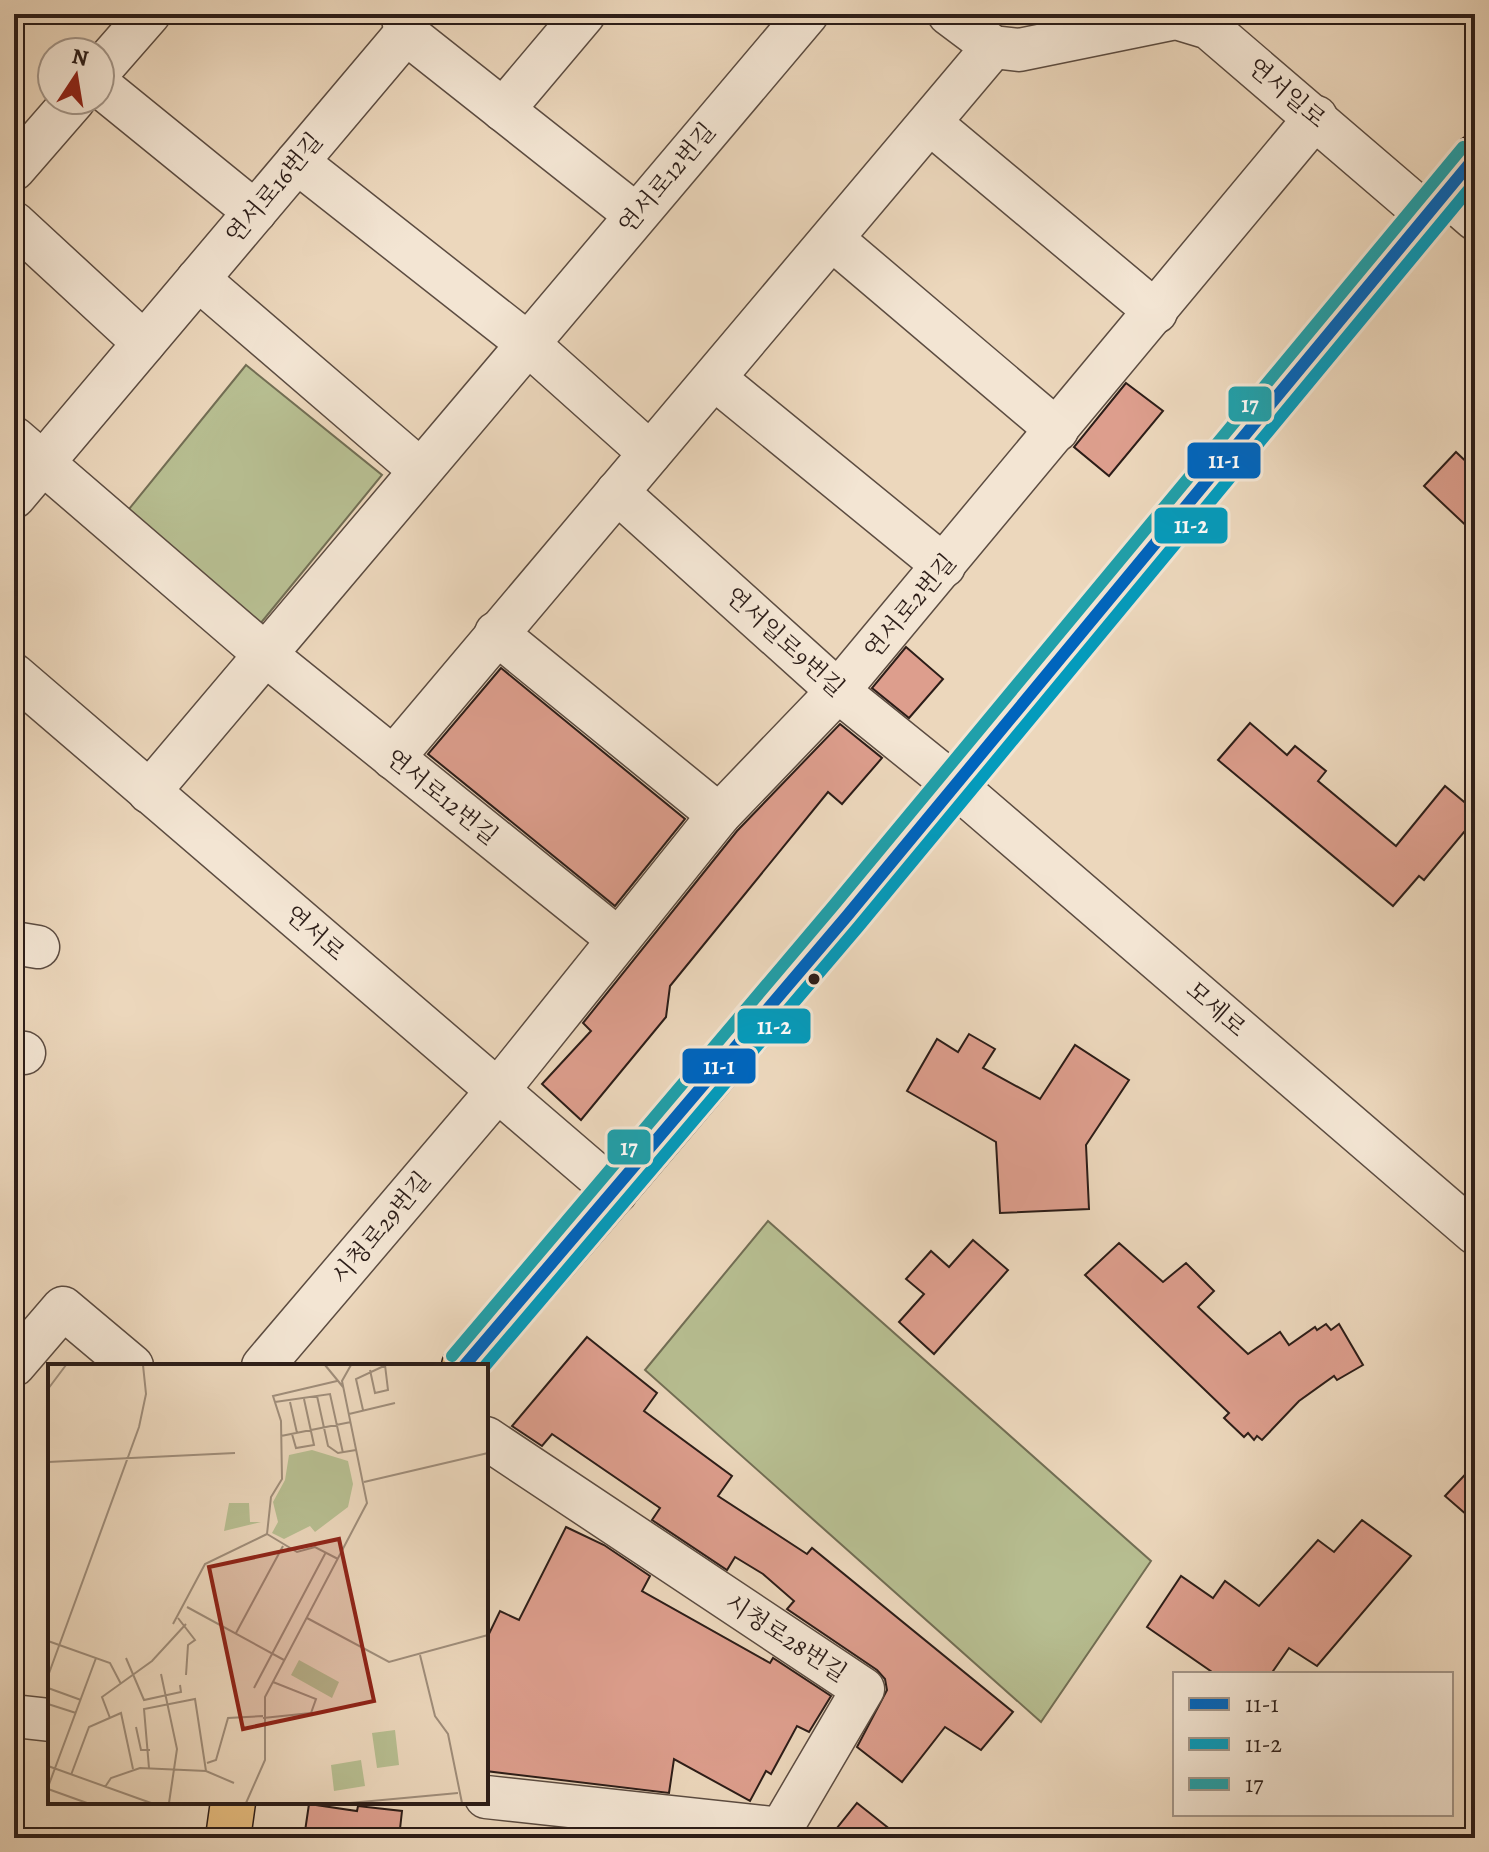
<svg xmlns="http://www.w3.org/2000/svg" width="1489" height="1852" viewBox="0 0 1489 1852" font-family="Alegreya,'Noto Serif KR',serif">
<rect width="100%" height="100%" fill="#ecd7bc"/>
<filter id="stains"><feTurbulence type="fractalNoise" baseFrequency=".0025" numOctaves="4"/><feColorMatrix values="0 0 0 0 .2 0 0 0 0 .09 0 0 0 0 .02 0 0 0 .5 -.17"/></filter>
<radialGradient id="worn" r=".72"><stop offset=".6" stop-color="#630" stop-opacity="0"/><stop offset="1" stop-color="#630" stop-opacity=".3"/></radialGradient>
<!-- green -->
<g fill="#b7be91" stroke="#726e54" stroke-width="2">
<path d="M246,365L382,475L260,624L125,514Z"/>
<path d="M768,1221L1151,1561L1041,1722L645,1370Z"/>
</g>
<!-- building -->
<g fill="#dd9e8d" stroke="#2c1d18" stroke-width="2">
<path d="M1126,383L1163,411L1109,476L1074,447Z"/>
<path d="M1456,452L1475,470V534L1424,486Z"/>
<path d="M906,647L943,679L909,718L872,688Z"/>
<path d="M501,668L685,819L615,906L428,754Z"/>
<path d="M1250,723L1287,755L1295,746L1326,771L1318,781L1396,846L1445,786L1475,811V819L1424,880L1419,876L1393,906L1218,760Z"/>
<path d="M840,724L882,758L842,804L828,792L670,986L666,1017L581,1120L542,1084L591,1031L583,1023L737,831Z"/>
<path d="M969,1034L995,1049L983,1068L1040,1099L1075,1045L1129,1080L1086,1145L1089,1209L1000,1213L996,1142L907,1091L937,1039L958,1052Z"/>
<path d="M973,1240L1008,1270L934,1354L899,1322L924,1294L906,1279L931,1251L949,1267Z"/>
<path d="M1119,1243L1163,1282L1186,1263L1214,1291L1198,1307L1248,1354L1280,1332L1289,1345L1315,1327L1317,1330L1326,1324L1331,1330L1339,1324L1363,1365L1337,1380L1334,1376L1299,1401L1262,1440L1257,1436L1254,1440L1248,1433L1244,1437L1224,1418L1229,1413L1085,1275Z"/>
<path d="M587,1337L657,1393L644,1411L732,1476L718,1496L807,1554L812,1548L1013,1712L981,1750L945,1727L902,1782L857,1747L887,1690L885,1679L877,1670L787,1609L794,1601L763,1574L735,1557L727,1570L652,1520L660,1508L552,1434L542,1446L512,1426Z"/>
<path d="M1475,1464V1522L1445,1496Z"/>
<path d="M1362,1520L1411,1556L1317,1666L1289,1648L1271,1674H1215L1147,1627L1181,1576L1213,1598L1225,1581L1259,1606L1318,1540L1334,1552Z"/>
<path d="M566,1527L604,1545L650,1576L642,1591L770,1663L773,1658L831,1696L809,1732L797,1726L771,1774L766,1771L750,1801L674,1759L669,1793L486,1771V1640L500,1611L519,1620Z"/>
<path d="M857,1803L901,1838H829Z"/>
<path d="M309,1804L357,1811L358,1806L402,1811L399,1838H304Z"/>
</g>
<g fill="none" stroke-linecap="round" stroke-linejoin="round">
<defs>
<g id="minor">
<path d="M402,14L406,33L636,215"/>
<path d="M949,14L993,47L1019,50L1176,18L1209,28L1427,215"/>
<path d="M100,70L149,14"/>
<path d="M100,86L255,212"/>
<path d="M503,110L584,14"/>
<path d="M930,123L1156,312"/>
<path d="M297,162L527,343L650,453"/>
<path d="M14,169L74,100"/>
<path d="M1445,193L1475,219"/>
<path d="M14,223L144,343"/>
<path d="M832,239L1057,430"/>
<path d="M198,279L419,469"/>
<path d="M715,379L944,566"/>
<path d="M14,438L266,655L618,939"/>
<path d="M617,492L838,691L957,787L1475,1233"/>
<path d="M14,497L406,33"/>
<path d="M496,633L719,815"/>
<path d="M14,675L616,1192"/>
<path d="M393,758L993,47"/>
<path d="M149,792L807,14"/>
<path d="M14,943L38,947"/>
<path d="M14,1052L24,1053"/>
<path d="M14,1365L63,1308L132,1366"/>
<path d="M263,1366L498,1090L719,815L838,691L1316,117"/>
<path d="M486,1438L863,1689L781,1829L486,1797"/>
<path d="M14,1716L50,1720"/>
</g>
<g id="major">
<path d="M464,1366C809,970 1138,560 1475,157"/>
<path d="M228,1838L233,1802"/>
</g>
</defs>
<!-- minor casing -->
<use href="#minor" stroke="#5c4c41" stroke-width="45"/>
<!-- major casing -->
<use href="#major" stroke="#2c1d18" stroke-width="47"/>
<!-- minor -->
<use href="#minor" stroke="#f3e5d3" stroke-width="42"/>
<!-- major -->
<use href="#major" stroke="#e6bc7e" stroke-width="44"/>
<defs>
<path id="bus-1" d="M464,1366L847,916L1475,157"/>
<path id="bus-2" d="M485,1366L859,926L1475,182"/>
<path id="bus-3" d="M452,1356L834,905L1463,147"/>
</defs>
<!-- bus-1 casing -->
<use href="#bus-1" stroke="#f3e5d3" stroke-width="18"/>
<!-- bus-2 casing -->
<use href="#bus-2" stroke="#f3e5d3" stroke-width="18"/>
<!-- bus-3 casing -->
<use href="#bus-3" stroke="#f3e5d3" stroke-width="18"/>
<!-- bus-1 -->
<use href="#bus-1" stroke="#0065bd" stroke-width="12"/>
<!-- bus-2 -->
<use href="#bus-2" stroke="#049bbc" stroke-width="12"/>
<!-- bus-3 -->
<use href="#bus-3" stroke="#20a0aa" stroke-width="12"/>
</g>
<!-- markers -->
<circle fill="#2c1d18" stroke="#f3e5d3" stroke-width="3" cx="814" cy="979" r="7"/>
<g text-anchor="middle" stroke-width="7" stroke-linejoin="round" paint-order="stroke">
<!-- street labels -->
<g font-size="24" fill="#2c1d18" stroke="#f3e5d3">
<text transform="translate(1287 93) rotate(40)" y="8">연서일로</text>
<text transform="translate(667 178) rotate(-50)" y="8">연서로12번길</text>
<text transform="translate(274 188) rotate(-50)" y="8">연서로16번길</text>
<text transform="translate(910 606) rotate(-50)" y="8">연서로2번길</text>
<text transform="translate(785 642) rotate(42)" y="8">연서일로9번길</text>
<text transform="translate(442 797) rotate(39)" y="8">연서로12번길</text>
<text transform="translate(315 933) rotate(41)" y="8">연서로</text>
<text transform="translate(1216 1009) rotate(41)" y="8">모세로</text>
<text transform="translate(381 1228) rotate(-50)" y="8">시청로29번길</text>
<text transform="translate(786 1638) rotate(33)" y="8">시청로28번길</text>
</g>
</g>
<!-- overview -->
<g transform="translate(48 1364)">
<rect width="440" height="440" fill="#ecd7bc"/>
<path d="M264,86L300,97L305,120L300,143L267,168L262,162L236,175L224,169L230,158L225,138L237,116L241,91ZM181,139H201L202,158H213L176,167ZM251,296L291,318L284,334L243,311ZM347,366L351,401L329,404L324,369ZM313,396L317,422L286,427L283,401Z" fill="#b7be91"/>
<path fill="none" stroke="#9f8d7a" stroke-width="2" d="M277,1L295,23M322,6L327,29L340,26L337,1M0,25L18,1M269,32L280,82L290,89L308,86M227,38L282,30L295,89M242,38L249,69M315,46L308,15L338,1M301,50L347,39M244,70L248,84L266,81L256,35M233,72L303,58M0,98L187,89M316,118L440,89M219,170L223,133L234,115L233,57L225,32L289,17M219,170L249,188L267,183L290,195M139,243L236,296M130,254L147,276L140,281L138,311M259,254L341,298L440,271M125,260L157,200L219,170M188,269L235,182M0,277L62,299L73,320M372,291L387,352L400,370L414,439M78,294L96,336L133,328L132,321M113,310L129,385L121,439M0,312L91,63L98,30L95,1M0,324L33,336M206,324L278,188M0,340L28,349M62,354L54,333L104,297L138,260M215,354L263,349L268,335L225,318M88,363L93,386H102M159,399L168,396L180,354L215,352M0,402L103,439M101,404L96,345L147,335L158,407M23,411L41,363L73,349L85,405M0,423L48,294M57,423L63,414L92,404L158,407L186,419M0,425L39,439M198,439L217,396V333L319,139L294,17L303,1M302,439L410,429"/>
<path fill="#8f2418" fill-opacity="0.15" stroke="#8f2418" stroke-width="4" d="M291,175L326,337L195,365L161,203Z"/>
<rect width="440" height="440" fill="none" stroke="#2c1d18" stroke-width="4"/>
</g>
<g stroke="#f3e5d3" stroke-width="3">
<rect x="1227" y="385" width="46" height="38" rx="8" fill="#20a0aa"/>
<rect x="1186" y="441" width="76" height="39" rx="8" fill="#0065bd"/>
<rect x="1153" y="506" width="76" height="39" rx="8" fill="#049bbc"/>
<rect x="736" y="1007" width="76" height="38" rx="8" fill="#049bbc"/>
<rect x="681" y="1047" width="76" height="38" rx="8" fill="#0065bd"/>
<rect x="606" y="1128" width="46" height="38" rx="8" fill="#20a0aa"/>
</g>
<g font-size="22" text-anchor="middle" font-weight="bold" fill="#fff">
<text x="1250" y="412">17</text>
<text x="1224" y="468">11-1</text>
<text x="1191" y="533">11-2</text>
<text x="774" y="1034">11-2</text>
<text x="719" y="1074">11-1</text>
<text x="629" y="1155">17</text>
</g>
<!-- margin -->
<rect width="1489" height="1852" fill="none" stroke="#ecd7bc" stroke-width="48"/>
<rect x="16" y="16" width="1457" height="1820" fill="none" stroke="#2c1d18" stroke-width="4"/>
<rect x="24" y="24" width="1441" height="1804" fill="none" stroke="#2c1d18" stroke-width="2"/>
<!-- legend -->
<rect x="1173" y="1672" width="280" height="144" fill="#f3e5d3" stroke="#a39588" stroke-width="2"/>
<rect x="1189" y="1698" width="40" height="12" fill="#0065bd" stroke="#a39588" stroke-width="2"/>
<text x="1245" y="1712" font-size="24" fill="#2c1d18">11-1</text>
<rect x="1189" y="1738" width="40" height="12" fill="#049bbc" stroke="#a39588" stroke-width="2"/>
<text x="1245" y="1752" font-size="24" fill="#2c1d18">11-2</text>
<rect x="1189" y="1778" width="40" height="12" fill="#20a0aa" stroke="#a39588" stroke-width="2"/>
<text x="1245" y="1792" font-size="24" fill="#2c1d18">17</text>
<!-- north arrow -->
<g transform="translate(76 76) rotate(12)"><circle r="38" fill="#f3e5d3" stroke="#a39588" stroke-width="2"/>
<path d="M0-6L14 30L0 20L-14 30Z" fill="#8f2418"/>
<text y="-12" font-size="22" font-weight="bold" text-anchor="middle" fill="#2c1d18">N</text>
</g>
<rect width="100%" height="100%" filter="url(#stains)"/>
<rect width="100%" height="100%" fill="url(#worn)"/>
</svg>
